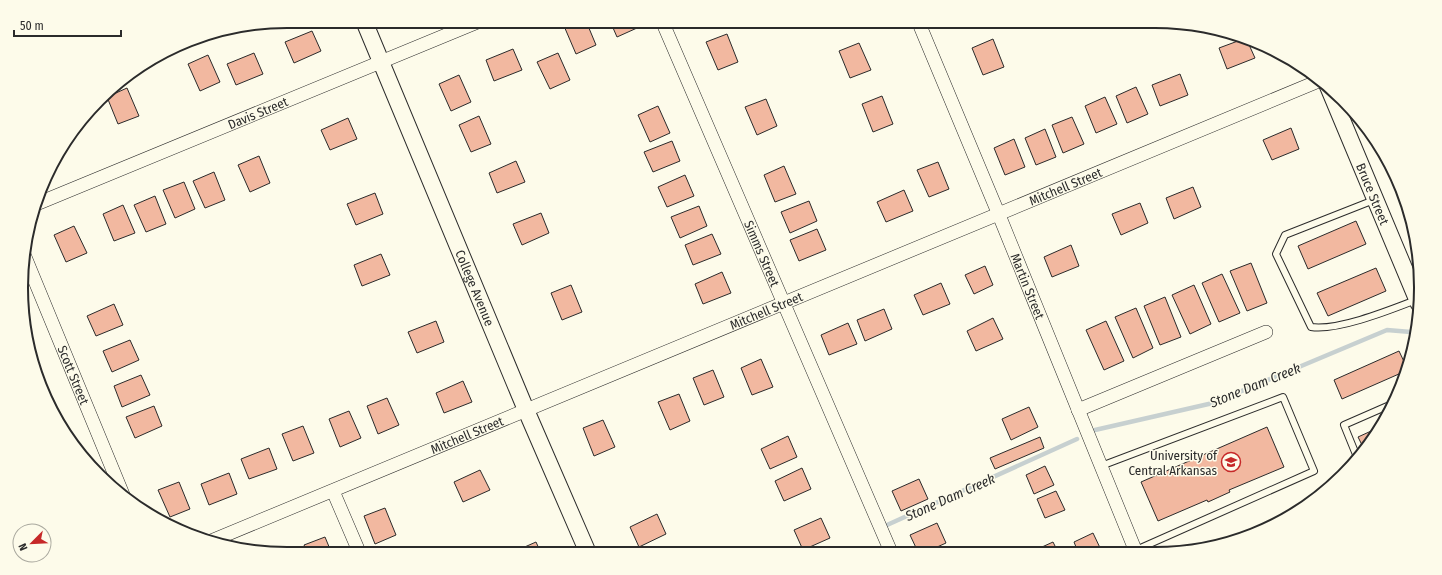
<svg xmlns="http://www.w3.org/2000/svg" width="1442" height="575" viewBox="0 0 1442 575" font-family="'Fira Sans Condensed',sans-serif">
<rect width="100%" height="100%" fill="#fdfbea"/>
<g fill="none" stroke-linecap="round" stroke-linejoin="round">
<!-- stream -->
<g stroke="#c7d0d0" stroke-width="4.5">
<path d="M1095,430L1213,403L1387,330L1411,332"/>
<path d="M887,525L1077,439"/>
</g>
</g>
<!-- building -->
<g fill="#f2b8a0" stroke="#2b2b2b">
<path d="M576,21H586L596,45L576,54L564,26Z"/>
<path d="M610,21H634L637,28L617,37Z"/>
<path d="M826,21H846L829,28Z"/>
<path d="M957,21H968L959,25Z"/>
<path d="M312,31L321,51L294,63L285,42Z"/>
<path d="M727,34L738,62L718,70L706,42Z"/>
<path d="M1246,38L1255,58L1227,69L1219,48Z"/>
<path d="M993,39L1004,67L983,75L972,48Z"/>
<path d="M859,43L871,70L850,78L839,51Z"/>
<path d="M513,49L522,70L494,81L486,60Z"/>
<path d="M254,53L263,74L236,85L227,64Z"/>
<path d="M558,53L570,80L550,89L537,62Z"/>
<path d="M208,55L220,82L200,91L188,64Z"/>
<path d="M1180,74L1188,95L1160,106L1152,85Z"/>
<path d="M459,75L471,102L451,111L439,84Z"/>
<path d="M1136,87L1148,114L1127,123L1116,96Z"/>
<path d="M127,88L139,116L118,124L107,97Z"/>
<path d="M882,96L893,124L873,132L862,104Z"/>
<path d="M1105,97L1117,124L1096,133L1085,106Z"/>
<path d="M766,99L777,126L757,135L745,107Z"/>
<path d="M658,106L670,133L650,142L638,115Z"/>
<path d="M479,116L491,144L471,152L459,125Z"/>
<path d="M1072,117L1084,144L1063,153L1052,125Z"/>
<path d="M348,118L357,139L330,150L321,130Z"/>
<path d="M1291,128L1299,149L1272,160L1263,140Z"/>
<path d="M1045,129L1056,157L1036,165L1025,138Z"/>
<path d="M1014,139L1025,167L1005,175L994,148Z"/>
<path d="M672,141L680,161L653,172L644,152Z"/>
<path d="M259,156L270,183L250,192L238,165Z"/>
<path d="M516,161L525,182L497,193L489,173Z"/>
<path d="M938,162L949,189L929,197L917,170Z"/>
<path d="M784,166L796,194L775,202L764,175Z"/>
<path d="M214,172L225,200L205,208L193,181Z"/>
<path d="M685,175L694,196L667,207L658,187Z"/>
<path d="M184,182L195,209L175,218L163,190Z"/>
<path d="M1193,187L1201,207L1174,219L1166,198Z"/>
<path d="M904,190L913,211L886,222L877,202Z"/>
<path d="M375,193L383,214L356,225L347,204Z"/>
<path d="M155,196L166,224L146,232L134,205Z"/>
<path d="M809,201L817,221L790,233L781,212Z"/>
<path d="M1140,203L1148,223L1121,235L1112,214Z"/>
<path d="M123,205L135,233L114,241L103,214Z"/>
<path d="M699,206L707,226L680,238L671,217Z"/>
<path d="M541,213L549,233L522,245L513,224Z"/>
<path d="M1356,221L1366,244L1308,269L1298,246Z"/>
<path d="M74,226L87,253L66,262L54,235Z"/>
<path d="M817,229L826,250L799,261L790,240Z"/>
<path d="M712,234L721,254L693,265L685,245Z"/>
<path d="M1071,245L1079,266L1052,277L1044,257Z"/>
<path d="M381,254L390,275L362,286L354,265Z"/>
<path d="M1251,263L1267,303L1247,311L1230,271Z"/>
<path d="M985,266L993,285L974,294L965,275Z"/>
<path d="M1376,268L1386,291L1328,316L1317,293Z"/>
<path d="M722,272L731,293L703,304L695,284Z"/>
<path d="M1222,274L1240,313L1219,322L1202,283Z"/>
<path d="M941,283L950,304L923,315L914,295Z"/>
<path d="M571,285L582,312L562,320L551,293Z"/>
<path d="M1194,285L1211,324L1190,334L1172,295Z"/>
<path d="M1165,297L1181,337L1160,345L1144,306Z"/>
<path d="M114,304L123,325L96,336L87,316Z"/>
<path d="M1136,308L1153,348L1133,358L1115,317Z"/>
<path d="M884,309L892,329L865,341L857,320Z"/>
<path d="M993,318L1003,339L976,351L967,331Z"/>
<path d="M436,321L444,342L417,353L408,332Z"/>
<path d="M1106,321L1124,361L1104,370L1086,330Z"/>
<path d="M848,323L857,344L829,355L821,335Z"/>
<path d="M130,340L139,360L112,372L103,351Z"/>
<path d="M1399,351L1408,370L1342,399L1334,380Z"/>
<path d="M761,359L773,387L752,395L741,368Z"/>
<path d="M713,370L724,397L704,405L693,378Z"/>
<path d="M141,375L150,395L122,407L114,386Z"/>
<path d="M463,381L472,402L444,413L436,393Z"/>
<path d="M679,394L690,421L670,430L658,402Z"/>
<path d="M387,398L399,425L378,434L367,406Z"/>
<path d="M154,406L162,426L135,438L126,417Z"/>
<path d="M1029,407L1038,427L1011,440L1002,419Z"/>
<path d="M349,411L361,438L340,447L329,419Z"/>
<path d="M603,420L615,447L594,456L583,428Z"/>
<path d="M303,426L314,453L293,461L282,434Z"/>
<path d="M1267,427L1284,467L1229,490L1230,492L1208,502L1207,500L1158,521L1141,482Z"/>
<path d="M1380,427L1376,435L1364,449L1358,437Z"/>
<path d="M788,436L797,457L770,469L761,449Z"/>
<path d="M1040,437L1044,448L995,469L990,458Z"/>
<path d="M269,448L277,469L249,479L241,459Z"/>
<path d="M1045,466L1054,485L1034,494L1026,475Z"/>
<path d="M802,468L811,489L784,501L775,481Z"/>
<path d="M480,470L490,490L463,502L454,482Z"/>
<path d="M229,473L237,494L209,505L201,484Z"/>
<path d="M919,479L928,499L901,511L892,491Z"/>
<path d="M179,482L190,509L170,517L158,490Z"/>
<path d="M1056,491L1065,510L1045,518L1037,499Z"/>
<path d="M385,508L396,535L375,544L364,516Z"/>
<path d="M657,514L666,534L639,547L630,527Z"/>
<path d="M821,518L830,538L803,550L794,530Z"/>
<path d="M937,523L946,543L926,552H918L910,535Z"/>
<path d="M1093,533L1102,552H1078L1074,542Z"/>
<path d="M325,537L332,554H308L304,545Z"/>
<path d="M536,542L541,553H511Z"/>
<path d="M1053,542L1058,552H1031Z"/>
</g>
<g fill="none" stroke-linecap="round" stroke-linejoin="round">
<defs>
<g id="service">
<path d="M1374,200L1285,235L1276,254L1311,327C1338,331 1390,310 1416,300"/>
<path d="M1357,457L1344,425L1392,404"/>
<path d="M1101,466L1283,397L1314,471L1136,550"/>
<path d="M1246,535L1284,519"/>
</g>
<g id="minor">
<path id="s1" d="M662,21L891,552"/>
<path id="s2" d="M918,21L999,215L1136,552"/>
<path id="s3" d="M34,205L480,21"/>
<path id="s4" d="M23,252L124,497"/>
<path d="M1078,410L1266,332"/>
<path d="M333,491L360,554"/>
<path id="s5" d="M211,541L1321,80"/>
</g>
<g id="tertiary">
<path id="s6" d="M364,21L526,410L588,553"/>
<path id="s7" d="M1327,84L1419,304"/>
</g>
</defs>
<!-- service casing -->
<use href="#service" stroke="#2b2b2b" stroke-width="8"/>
<!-- minor casing -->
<use href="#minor" stroke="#2b2b2b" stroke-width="14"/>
<!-- tertiary casing -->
<use href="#tertiary" stroke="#2b2b2b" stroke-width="18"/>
<!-- service -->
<use href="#service" stroke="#fdfbea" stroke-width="6"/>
<!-- minor -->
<use href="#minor" stroke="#fdfbea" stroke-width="13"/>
<!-- tertiary -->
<use href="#tertiary" stroke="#fdfbea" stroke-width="16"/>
</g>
<!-- icons -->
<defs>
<symbol id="university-ring" viewBox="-11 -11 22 22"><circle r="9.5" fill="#fdfbea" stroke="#c62828" stroke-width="1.5"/><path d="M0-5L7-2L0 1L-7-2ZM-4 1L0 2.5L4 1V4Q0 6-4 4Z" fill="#c62828"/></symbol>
</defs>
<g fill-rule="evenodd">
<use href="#university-ring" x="1220" y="451" width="22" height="22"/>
</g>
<g text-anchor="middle" stroke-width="3" stroke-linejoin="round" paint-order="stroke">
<!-- street labels -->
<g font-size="13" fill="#2b2b2b" stroke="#fdfbea">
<text dy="5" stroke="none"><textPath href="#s3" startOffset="242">Davis Street</textPath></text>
<text dy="5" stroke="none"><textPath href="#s5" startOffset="925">Mitchell Street</textPath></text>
<text dy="5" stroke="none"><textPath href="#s7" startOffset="119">Bruce Street</textPath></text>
<text dy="5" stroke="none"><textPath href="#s1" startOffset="253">Simms Street</textPath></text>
<text dy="5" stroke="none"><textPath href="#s2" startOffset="287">Martin Street</textPath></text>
<text dy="5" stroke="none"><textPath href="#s6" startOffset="289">College Avenue</textPath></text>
<text dy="5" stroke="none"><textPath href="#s5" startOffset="601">Mitchell Street</textPath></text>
<text dy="5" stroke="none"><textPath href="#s4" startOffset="133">Scott Street</textPath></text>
<text dy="5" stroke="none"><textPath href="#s5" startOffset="277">Mitchell Street</textPath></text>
</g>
<!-- poi labels -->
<g font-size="13" fill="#2b2b2b" stroke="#fdfbea" text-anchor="end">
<text x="1217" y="460">University of<tspan x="1217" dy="15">Central Arkansas</tspan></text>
</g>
<!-- water labels -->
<g font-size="14" font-style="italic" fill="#2b2b2b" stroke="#fdfbea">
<text transform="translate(1255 385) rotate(-22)" y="5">Stone Dam Creek</text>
<text transform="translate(950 497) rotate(-24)" y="5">Stone Dam Creek</text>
</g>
</g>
<!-- crop -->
<path d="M0 0H1442V575H0ZM287 28H1155A259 259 0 0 1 1414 287V288A259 259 0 0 1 1155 547H287A259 259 0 0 1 28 288V287A259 259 0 0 1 287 28Z" fill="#fdfbea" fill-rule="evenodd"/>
<path fill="none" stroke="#2b2b2b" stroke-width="2" d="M287 28H1155A259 259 0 0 1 1414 287V288A259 259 0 0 1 1155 547H287A259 259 0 0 1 28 288V287A259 259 0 0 1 287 28Z"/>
<!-- north arrow -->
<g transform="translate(32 543) rotate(246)"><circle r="19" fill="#fdfbea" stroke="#a9a89e"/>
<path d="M0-3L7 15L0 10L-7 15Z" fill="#c62828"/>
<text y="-6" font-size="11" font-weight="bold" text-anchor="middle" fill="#2b2b2b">N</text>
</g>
<!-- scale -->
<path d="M14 30v6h107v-6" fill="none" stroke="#2b2b2b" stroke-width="2"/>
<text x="20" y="30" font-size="12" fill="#2b2b2b" stroke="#fdfbea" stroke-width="3" paint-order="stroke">50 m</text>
</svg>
